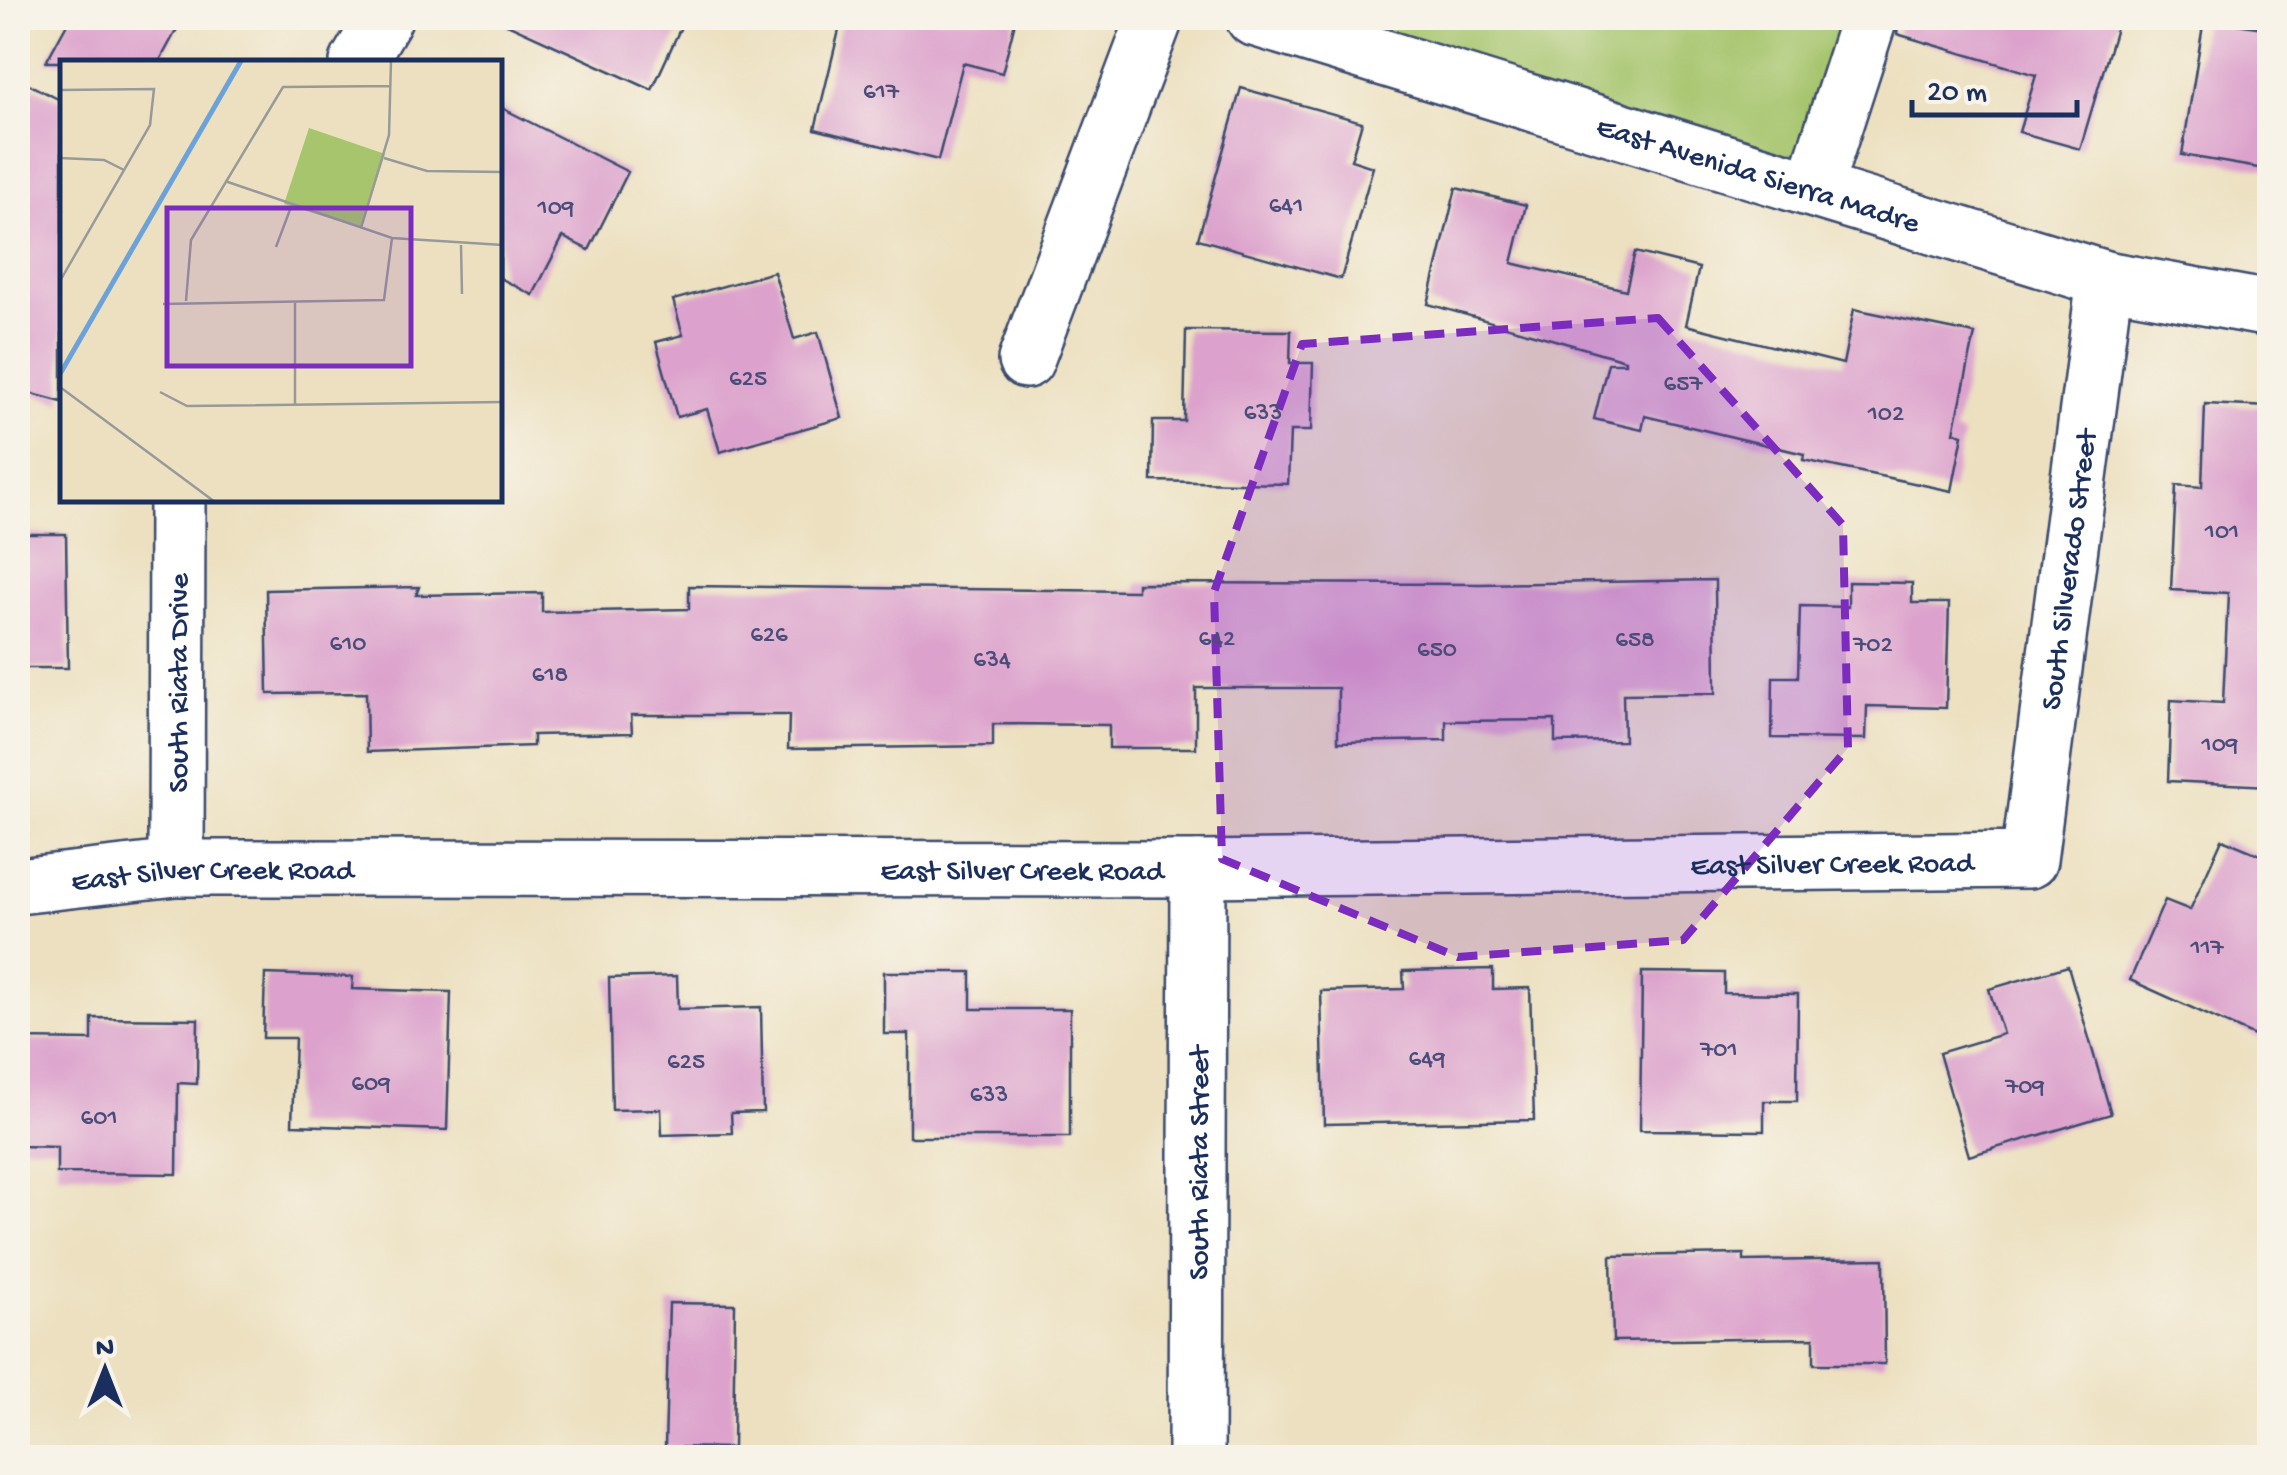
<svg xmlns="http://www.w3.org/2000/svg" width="2287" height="1475" viewBox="0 0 2287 1475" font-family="'Gochi Hand',sans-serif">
<rect width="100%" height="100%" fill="#f7f3e8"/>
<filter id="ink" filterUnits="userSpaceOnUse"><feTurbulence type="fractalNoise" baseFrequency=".01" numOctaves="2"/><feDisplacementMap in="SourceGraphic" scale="20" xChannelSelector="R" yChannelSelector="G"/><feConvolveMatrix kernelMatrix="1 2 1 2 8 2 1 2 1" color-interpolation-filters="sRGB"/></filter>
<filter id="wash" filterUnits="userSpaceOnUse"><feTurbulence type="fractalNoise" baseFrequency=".0048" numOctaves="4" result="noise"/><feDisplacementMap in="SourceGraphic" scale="40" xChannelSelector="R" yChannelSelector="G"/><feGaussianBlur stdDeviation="2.25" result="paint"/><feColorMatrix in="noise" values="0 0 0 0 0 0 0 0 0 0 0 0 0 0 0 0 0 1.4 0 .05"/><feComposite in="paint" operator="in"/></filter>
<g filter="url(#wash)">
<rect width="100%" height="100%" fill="#ece0c0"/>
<!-- green -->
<path fill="#a6c56d" stroke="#607a66" stroke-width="2.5" d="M1254,18H1869L1814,188Z"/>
<g id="blocks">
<!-- building -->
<g fill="#dca1cc">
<path d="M70,18H183L159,62H46Z"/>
<path d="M494,18H685L652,90Z"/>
<path d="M842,18H1016L1002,73L963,63L938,160L815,129Z"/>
<path d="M1899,18H2119L2080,149L2019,132L2036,75L1897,34Z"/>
<path d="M2204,19L2270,29V170L2182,155Z"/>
<path d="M18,79L62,101V402L18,390Z"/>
<path d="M1241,88L1362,122L1351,160L1373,167L1341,279L1198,239Z"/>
<path d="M500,107L628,172L589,250L563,237L533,295L500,278Z"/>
<path d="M1456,188L1526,205L1512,263L1626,290L1635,252L1699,268L1686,325L1843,364L1854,309L1975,334L1954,432L1963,435L1952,491L1803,460L1804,454L1645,416L1642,430L1594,419L1608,363H1625V360L1428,304Z"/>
<path d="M774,272L794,339L818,332L842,418L720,452L707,409L677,417L656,342L683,335L673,300Z"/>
<path d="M1186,330L1291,331L1290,363H1313L1311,431H1290L1288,484L1152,481L1153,421H1184Z"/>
<path d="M2205,404L2270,407V786L2168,781L2171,700L2223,703L2228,593L2171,590L2176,485L2202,487Z"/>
<path d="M18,534H66L68,668H18Z"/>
<path d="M1715,580L1716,693L1623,694L1624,741L1555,742V720L1446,721V740L1338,742V688H1196V748H1109V725L993,724V746L788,749L789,715H631L632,733L533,735V746L367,752L366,693L268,694L266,590L419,587L416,595L542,593V612L689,609V586L1137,591V583L1480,584Z"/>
<path d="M1848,582L1912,583V603H1949L1946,708L1867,706L1866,739L1772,738L1773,677H1798L1800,606L1848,607Z"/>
<path d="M2222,839L2270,859V1043L2130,980L2165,900L2190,910Z"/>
<path d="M2068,966L2111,1114L1969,1156L1939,1053L2003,1034L1989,989Z"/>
<path d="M1493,969V989L1530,988L1534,1120L1324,1124L1321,991L1404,989L1403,971Z"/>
<path d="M884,972H971V1009H1070V1137H909V1034H884Z"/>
<path d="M1642,972L1724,973V993L1798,994L1797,1101H1764V1131L1640,1130Z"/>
<path d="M265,974L353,977L352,989L451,992L447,1130L292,1125L295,1038H263Z"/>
<path d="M677,976L678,1009L761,1007L763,1112L731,1113L732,1133L662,1135L661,1109L612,1110L609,978Z"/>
<path d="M92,1018L198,1019L197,1084L178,1083L177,1174L57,1173V1147L20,1146L21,1039L92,1040Z"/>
<path d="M1744,1254V1261L1884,1259L1885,1364H1814V1338L1613,1341L1611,1256Z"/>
<path d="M669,1303L735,1304L733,1448L665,1447Z"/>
</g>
</g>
</g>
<g filter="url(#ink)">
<use href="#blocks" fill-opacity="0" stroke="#3a4a6d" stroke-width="2.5"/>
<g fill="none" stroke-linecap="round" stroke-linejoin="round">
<defs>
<g id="minor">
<path id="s1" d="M1254,18L2105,279L2270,309"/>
<path d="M358,62L384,18"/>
<path d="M1814,188L1869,18"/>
<path d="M1026,360L1155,18"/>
<path id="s2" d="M176,868L177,500"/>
<path id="s3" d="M18,886L176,868L1198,869L2029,860L2105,279"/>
<path id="s4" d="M1196,1458L1198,869"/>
</g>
</defs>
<!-- minor casing -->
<use href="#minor" stroke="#3a4a6d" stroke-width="60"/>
<!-- minor -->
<use href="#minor" stroke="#fff" stroke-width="55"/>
</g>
</g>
<!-- marked area -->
<path fill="#7b2cbf" fill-opacity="0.2" stroke="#7b2cbf" stroke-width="8" stroke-dasharray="20 12" stroke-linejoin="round" d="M1658,318L1843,525L1848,748L1683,940L1458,957L1222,859L1214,592L1302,344Z"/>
<g text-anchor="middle" stroke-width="10" stroke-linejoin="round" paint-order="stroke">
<!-- number labels -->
<g font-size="25" fill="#4b4c7a">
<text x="881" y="98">617</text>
<text x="1286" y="212">641</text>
<text x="556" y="214">109</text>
<text x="748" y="385">625</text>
<text x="1683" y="390">657</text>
<text x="1263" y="419">633</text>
<text x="1886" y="420">102</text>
<text x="2222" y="538">101</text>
<text x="769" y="641">626</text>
<text x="1217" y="645">642</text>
<text x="1635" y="646">658</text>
<text x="348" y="650">610</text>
<text x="1873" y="651">702</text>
<text x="1437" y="656">650</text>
<text x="992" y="666">634</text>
<text x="550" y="681">618</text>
<text x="2220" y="751">109</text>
<text x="2207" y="954">117</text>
<text x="1719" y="1056">701</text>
<text x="1427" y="1065">649</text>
<text x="686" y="1068">625</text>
<text x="371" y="1090">609</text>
<text x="2025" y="1093">709</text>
<text x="989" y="1101">633</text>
<text x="99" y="1124">601</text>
</g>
<!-- street labels -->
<g font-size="30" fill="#1b2f5e" stroke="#f7f3e8">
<text dy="10" stroke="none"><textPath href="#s1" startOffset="528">East Avenida Sierra Madre</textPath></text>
<text dy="10" stroke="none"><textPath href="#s3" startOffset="2305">South Silverado Street</textPath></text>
<text dy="10" stroke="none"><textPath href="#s2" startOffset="185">South Riata Drive</textPath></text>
<text dy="10" stroke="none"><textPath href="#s3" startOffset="1815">East Silver Creek Road</textPath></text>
<text dy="10" stroke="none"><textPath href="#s3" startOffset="1005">East Silver Creek Road</textPath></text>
<text dy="10" stroke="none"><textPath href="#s3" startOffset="195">East Silver Creek Road</textPath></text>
<text dy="10" stroke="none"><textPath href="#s4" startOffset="295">South Riata Street</textPath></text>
</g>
</g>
<!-- overview -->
<g transform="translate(60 60)">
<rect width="442" height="442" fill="#ece0c0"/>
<path d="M249,68L325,94L301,168L224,144Z" fill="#a6c56d"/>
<path fill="none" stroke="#6ba2d9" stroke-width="5" d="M0,314L181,1"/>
<path fill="none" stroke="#989999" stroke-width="2.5" d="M0,30L94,29L90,65L0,221M0,98L44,100L64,110M324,98L367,111L443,112M165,121L332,178L443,185M301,168L329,75L331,1M401,185L402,234M216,187L231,147M126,241L131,180L223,27L331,26M103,244L324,240L332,178M0,327L155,442M100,332L127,346L443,342M235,344V241"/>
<path fill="#7b2cbf" fill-opacity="0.15" stroke="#7b2cbf" stroke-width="5" d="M107,148H351V306H107Z"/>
<rect width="442" height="442" fill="none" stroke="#1b2f5e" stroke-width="5"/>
</g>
<!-- margin -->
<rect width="2287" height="1475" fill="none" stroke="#f7f3e8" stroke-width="60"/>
<!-- north arrow -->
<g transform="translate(105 1370)" stroke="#f7f3e8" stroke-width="8" paint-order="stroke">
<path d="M0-8L18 38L0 25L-18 38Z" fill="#1b2f5e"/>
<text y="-15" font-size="28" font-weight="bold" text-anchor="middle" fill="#1b2f5e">N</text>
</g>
<!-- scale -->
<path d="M1912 100v15h165v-15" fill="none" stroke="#1b2f5e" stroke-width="5"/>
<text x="1927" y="100" font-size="30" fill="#1b2f5e" stroke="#f7f3e8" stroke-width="8" paint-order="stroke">20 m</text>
</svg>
